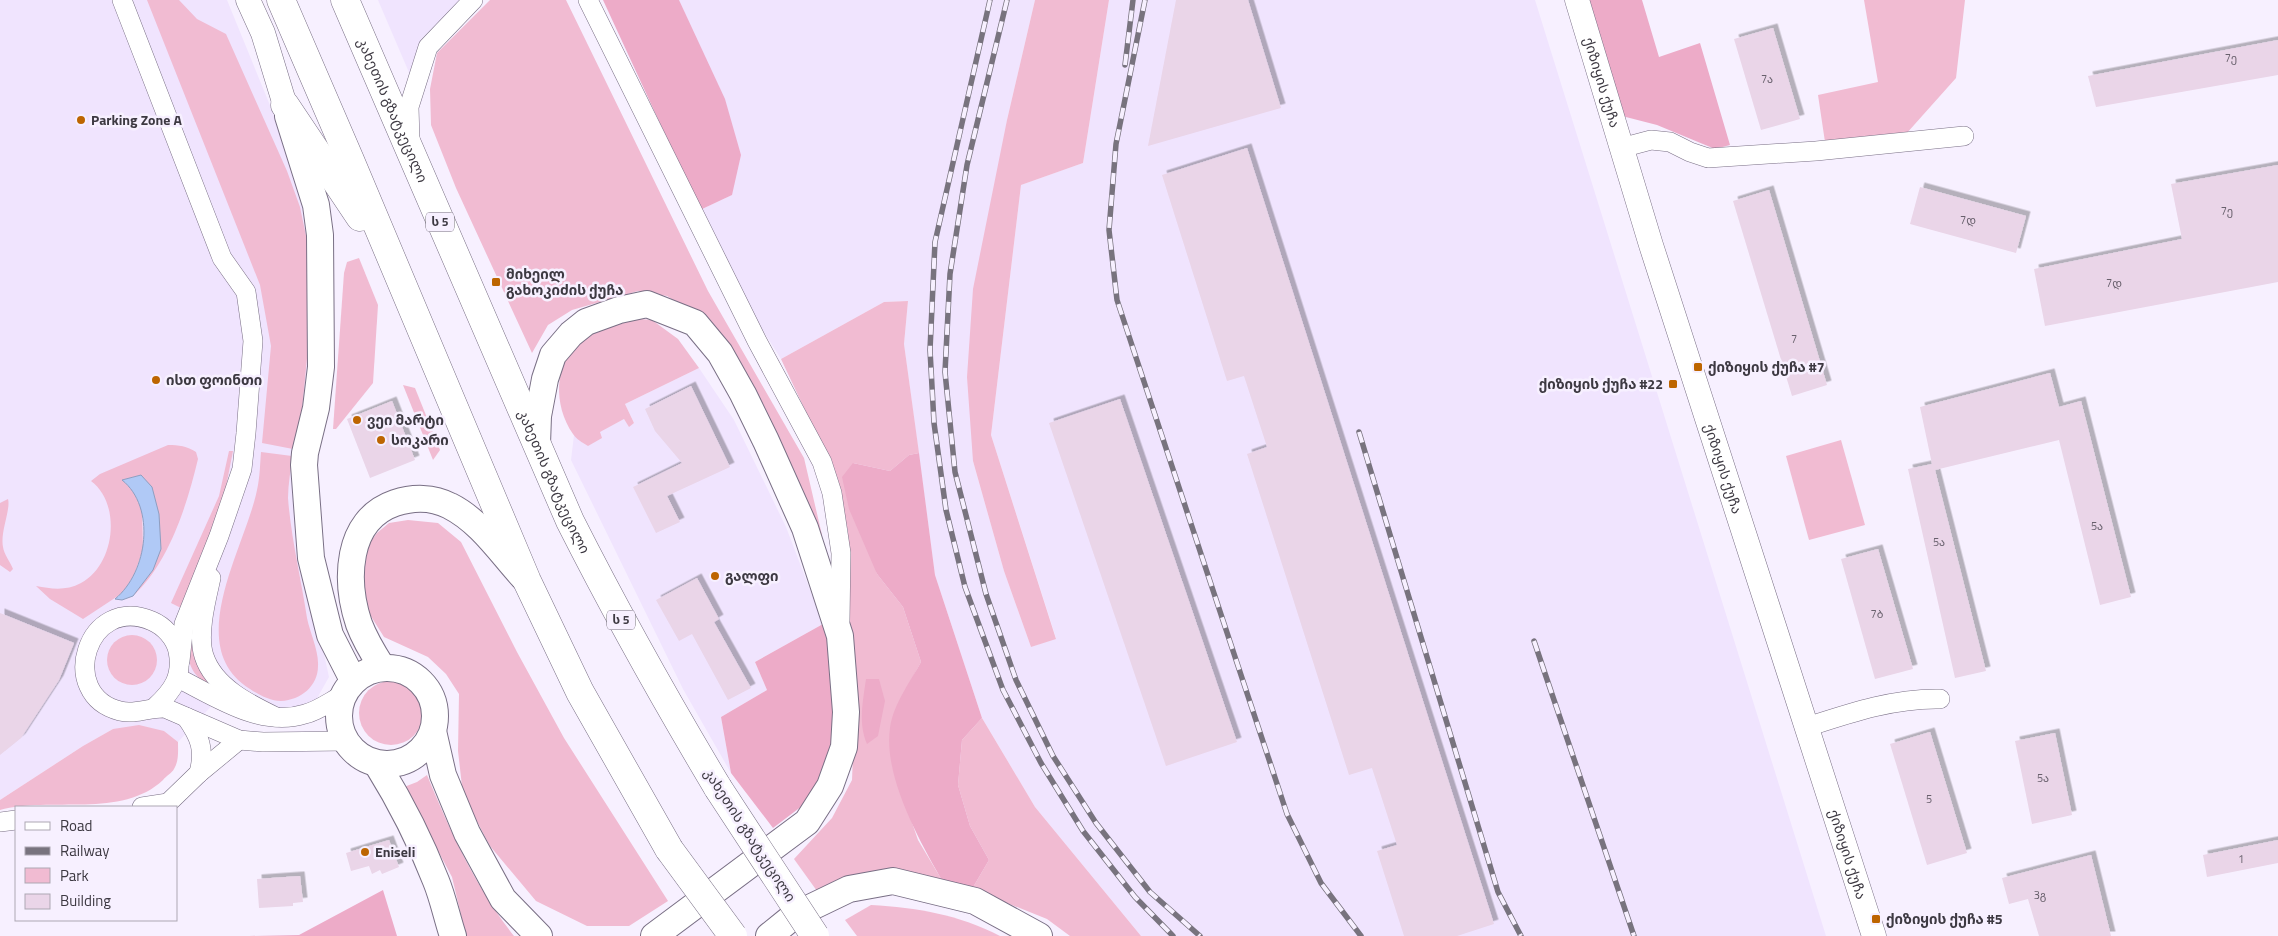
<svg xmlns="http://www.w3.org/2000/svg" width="2278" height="936" viewBox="0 0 2278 936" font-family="'Titillium Web','Noto Sans Georgian',sans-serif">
<defs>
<filter id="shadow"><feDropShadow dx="4.5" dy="-4.5" stdDeviation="0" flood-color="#0004"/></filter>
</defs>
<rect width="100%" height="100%" fill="#f7f0ff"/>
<!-- built -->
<g fill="#f0e4fe">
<path d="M0,0H227L296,169L315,248L300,544L329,677L316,700L290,710L257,702L231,685L178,742L164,731L113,729L83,746L0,800Z"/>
<path d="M378,0H461L421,39L411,77Z"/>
<path d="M679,0H1035L1007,120L973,461L1004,571L1031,647L1056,638L991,435L1021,185L1083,163L1109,0H1535L1826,936H1141L1035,807L982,718L935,575L904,344L908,301L884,302L781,359L750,310L700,210L732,195Z"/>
<path d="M699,368L734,420L786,527L823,624L755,662L767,690L721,717L731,773L683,689L571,460L574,435L588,446L599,432L624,419L629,426L634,423L625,404Z"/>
</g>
<!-- green -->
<g fill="#f1bbd2">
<path d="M147,0H179L197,19L226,34L287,171L300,207L310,255L308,348L302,410L293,449L262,443L271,346L260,285Z"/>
<path d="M490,0H566L708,291L804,458L822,535L816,536L705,320L667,296L638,291L572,310L548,325L532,353L456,188L431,125L430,89L437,53Z"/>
<path d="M1035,0H1109L1083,163L1021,185L991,435L1056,639L1031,647L1004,571L973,461L967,377L973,289L1007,120Z"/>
<path d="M1864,0H1965L1956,78L1906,134L1825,142L1818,95L1878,82Z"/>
<path d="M359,258L378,305L373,383L336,429H333L344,273L347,262Z"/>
<path d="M908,301L904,344L919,453L909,455L890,471L853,463L877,574L903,607L921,662L898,704L892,765L918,840L943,882L817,891L794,859L832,818L852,780L855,705L849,625L848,531L830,463L781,359L884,302Z"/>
<path d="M630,318L652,320L678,339L699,368L625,404L634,423L629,427L624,419L600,432L602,438L588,446C583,443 576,439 573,434C553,405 554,364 580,338C586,332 620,322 630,318Z"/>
<path d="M403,385L415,388L440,450L433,460Z"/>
<path d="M1841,440L1865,525L1809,540L1786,456Z"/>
<path d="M168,445C179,445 187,446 196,452L198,459C187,505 169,563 133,596L153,570L141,475L122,480L131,487L142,509L143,550L134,575L124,592L83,619L50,599L36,586C52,589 66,591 81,583C115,565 122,504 91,481L100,474Z"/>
<path d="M229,451H233L224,497L181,608L171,603L219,496Z"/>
<path d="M261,452L292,456C291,470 288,484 288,498C291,538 301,578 307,618C310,633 319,651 318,666C318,686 301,700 281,701C270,701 259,695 250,689C181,647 246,546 257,490C260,477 260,464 261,452Z"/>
<path d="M8,499C11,509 0,532 3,547C4,554 10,562 13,569L10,572L0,565V503Z"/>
<path d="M408,520L438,523L461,542L517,652L564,738L668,901L629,926H587L536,901L490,846L463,795L458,751L459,694L446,674L428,657L384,637L367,610L363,567L368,545L377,533L389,523Z"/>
<path d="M197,607L195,654L199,667L212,687C176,668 190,639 197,607Z"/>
<circle cx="132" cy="660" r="25"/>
<circle cx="391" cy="713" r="32"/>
<path d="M982,718L1035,807L1141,936H1070L1047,919L972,889L989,860L970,826L958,785L962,740Z"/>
<path d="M139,725L164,731L178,742C178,751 179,761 174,769C172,773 166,776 163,780C122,819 50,796 0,810V800L83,746L113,729Z"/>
<path d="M427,775C451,833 475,886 514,936H466L452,877L404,787L417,782Z"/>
<path d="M871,905C918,908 957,914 1000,936H857L845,920Z"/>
</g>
<!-- forest -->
<g fill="#edabc8">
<path d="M603,0H679L725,99L741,155L732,195L700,210Z"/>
<path d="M1586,0H1642L1659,57L1700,43L1730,145L1715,149L1657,125L1622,116Z"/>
<path d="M919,453L935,575L982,718L962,740L958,785L970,826L989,860L972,889L943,882C920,842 883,776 890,728C893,705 910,682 921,662L903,607L877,574L849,509L842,477L853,463L890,471L909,455Z"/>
<path d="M823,624L830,647L836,745L823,775L802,806L773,828L731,773L721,717L767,690L755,662Z"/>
<path d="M866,679H879L885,701L878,736L867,744C858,723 863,701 866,679Z"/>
<path d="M383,890L397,936H249L299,935Z"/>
</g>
<!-- water -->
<path fill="#b0c9f6" stroke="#8e9ec0" d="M141,475L152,487L159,514L161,549L153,570L133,596L122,600L115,599C148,572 156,507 122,480Z"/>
<!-- building -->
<g fill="#ead5e8" filter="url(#shadow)">
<path d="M1176,0H1248L1281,108L1148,146Z"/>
<path d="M1773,28L1800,119L1761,130L1734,39Z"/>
<path d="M2278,40V75L2096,107L2088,76Z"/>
<path d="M1247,148L1494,924L1457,936H1404L1377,851L1397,845L1372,768L1349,775L1247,454L1267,447L1244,376L1227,381L1162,175Z"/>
<path d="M2278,165V282L2045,326L2034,269L2182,239L2171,184Z"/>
<path d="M1920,187L2026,216L2016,253L1910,224Z"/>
<path d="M1769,190L1827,385L1792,396L1733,201Z"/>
<path d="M2050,373L2059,407L2081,401L2131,597L2100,605L2059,440L1935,470L1986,671L1955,678L1908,469L1932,464L1920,407Z"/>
<path d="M691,386L730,467L667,496L680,522L656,533L633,487L682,463L655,431L645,409Z"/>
<path d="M1120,399L1237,742L1166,766L1049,423Z"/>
<path d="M392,401L415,460L370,478L347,419Z"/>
<path d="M1878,549L1913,669L1875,679L1841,559Z"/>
<path d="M697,578L719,619L714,622L751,688L728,700L692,634L679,641L656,600Z"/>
<path d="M0,613L74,643L59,680L21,738L0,755Z"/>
<path d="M1930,732L1967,853L1927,865L1890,744Z"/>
<path d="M2055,733L2072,815L2032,824L2015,741Z"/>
<path d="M389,840L399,867L382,874L380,870L372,874L369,866L351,871L346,853Z"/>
<path d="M2278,840V863L2207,877L2203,855Z"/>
<path d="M2091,855L2111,936H2039L2028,899L2009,904L2002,878Z"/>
<path d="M300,876L303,902L293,903V906L259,908L257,879Z"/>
</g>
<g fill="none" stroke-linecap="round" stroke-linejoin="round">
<defs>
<g id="minor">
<path d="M122,0L222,258L246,292L253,341L246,433L242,469L219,536L184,624L180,661"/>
<path d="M588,0L757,341L822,462L832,493L841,553L840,621"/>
<path d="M410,140L409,107L428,47L473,0"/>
<path d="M1621,148L1651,140L1670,142L1690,152L1708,158L1816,151L1964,136"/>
<path d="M211,578C206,600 197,635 204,656C214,687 249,704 276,717"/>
<path d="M178,678C216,697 261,728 305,714C318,711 331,701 343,695"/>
<path d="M155,707C173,691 183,676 178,651C175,638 164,626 152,621C87,593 56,695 120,711C136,715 150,707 165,708L239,740L263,742L345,741"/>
<path d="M186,717C200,737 205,749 199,773"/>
<path d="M1807,727C1850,713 1894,698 1940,699"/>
<path d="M142,807L168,803L199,773L239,740"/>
<path d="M0,822L16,820"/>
</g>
<g id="tertiary">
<path d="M248,0L263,33L285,105"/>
<path id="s1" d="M1577,0L1651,245L1874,936"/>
</g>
<g id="secondary">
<path d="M288,116L316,205L320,235L321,367L316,408L305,453L304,465L311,558L330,635L353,680"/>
<path d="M537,444L538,416L545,379L553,355L571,334L586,322L619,310L647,304L695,323L720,353L743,394L766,441L805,528L840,636L846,712L844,747L830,786L807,822L654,936"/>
<path d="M382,667C373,653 365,640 359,624C345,582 345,520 395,503C413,497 433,497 450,506C480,521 501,553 523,577"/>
<circle cx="387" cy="716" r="48"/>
<path d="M433,731L443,775L467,833L503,899L539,936"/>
<path d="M377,764C400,801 420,840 436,881C443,898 447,918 453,936"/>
<path d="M769,936L795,915L849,889L893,881L975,901L1039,936"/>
</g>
<g id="trunk">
<path d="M281,0L350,160L527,581L580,692L669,849"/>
<path id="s2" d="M345,0L570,521C616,612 666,701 718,788"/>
<path d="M285,105L360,217"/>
</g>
</defs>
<!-- minor casing -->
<use href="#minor" stroke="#796f85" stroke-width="20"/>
<!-- tertiary casing -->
<use href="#tertiary" stroke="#796f85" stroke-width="25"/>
<!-- secondary casing -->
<use href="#secondary" stroke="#796f85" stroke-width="28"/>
<!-- trunk casing -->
<use href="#trunk" stroke="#796f85" stroke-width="29"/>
<!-- minor -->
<use href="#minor" stroke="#fff" stroke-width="19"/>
<!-- tertiary -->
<use href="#tertiary" stroke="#fff" stroke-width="24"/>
<!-- secondary -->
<use href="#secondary" stroke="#fff" stroke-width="26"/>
<!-- trunk -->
<use href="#trunk" stroke="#fff" stroke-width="28"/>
<defs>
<g id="rail">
<path d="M990,0L935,242L930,350L934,423L946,510L965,587L1003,690L1041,763L1083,831L1135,897L1173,936"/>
<path d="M1007,0L967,165L950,274L945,372L955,472L986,594L1016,680L1053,756L1096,823L1150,892L1200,936"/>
<path d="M1145,0L1116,144L1109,230L1117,300L1287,814L1321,883L1361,936"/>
<path d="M1125,65L1133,0"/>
<path d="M1359,432L1498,892L1521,936"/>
<path d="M1534,641L1634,936"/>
</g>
</defs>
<!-- rail casing -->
<use href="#rail" stroke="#78737e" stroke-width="5.5"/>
<!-- rail -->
<use href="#rail" stroke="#f7f0ff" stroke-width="4" stroke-dasharray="11" stroke-linecap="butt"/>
<defs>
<g id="trunk-bridge">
<path d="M718,788L815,936"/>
<path d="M669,849L733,936"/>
</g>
</defs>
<!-- trunk-bridge casing -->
<use href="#trunk-bridge" stroke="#796f85" stroke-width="29" stroke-linecap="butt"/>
<!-- trunk-bridge -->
<use href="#trunk-bridge" stroke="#fff" stroke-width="28"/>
</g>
<!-- markers -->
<g fill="#bd6500" stroke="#f7f0ff" stroke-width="2">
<circle cx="81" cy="120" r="5"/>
<rect x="491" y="277" width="10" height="10" rx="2.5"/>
<rect x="1693" y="362" width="10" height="10" rx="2.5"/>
<circle cx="156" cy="380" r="5"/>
<rect x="1668" y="379" width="10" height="10" rx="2.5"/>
<circle cx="357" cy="420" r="5"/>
<circle cx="381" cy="440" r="5"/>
<circle cx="715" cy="576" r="5"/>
<circle cx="365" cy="852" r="5"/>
<rect x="1871" y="914" width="10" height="10" rx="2.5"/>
</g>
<g text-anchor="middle" stroke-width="5" stroke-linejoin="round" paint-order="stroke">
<!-- number labels -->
<g font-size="11" fill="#68606c">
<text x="2231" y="62">7ე</text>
<text x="1767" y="83">7ა</text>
<text x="2227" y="215">7ე</text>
<text x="1968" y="224">7დ</text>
<text x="2114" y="287">7დ</text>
<text x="1794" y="343">7</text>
<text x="2097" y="530">5ა</text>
<text x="1939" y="546">5ა</text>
<text x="1877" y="618">7ბ</text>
<text x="2043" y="782">5ა</text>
<text x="1929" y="803">5</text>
<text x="2241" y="863">1</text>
<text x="2040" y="899">3გ</text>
</g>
<!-- shield labels -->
<g fill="#f7f0ff" stroke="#75707b" stroke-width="1">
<rect x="426" y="212.5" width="28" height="19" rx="4"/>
<rect x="607" y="610.5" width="28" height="19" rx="4"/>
</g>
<g font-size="12" font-weight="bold" fill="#3d3942">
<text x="440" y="226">ს 5</text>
<text x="621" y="624">ს 5</text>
</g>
<!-- street labels -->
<g font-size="14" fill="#3d3942" stroke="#f7f0ff">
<text dy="5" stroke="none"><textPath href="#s1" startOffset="86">ქიზიყის ქუჩა</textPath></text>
<text dy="5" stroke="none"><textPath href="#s2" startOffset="120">კახეთის გზატკეცილი</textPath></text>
<text dy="5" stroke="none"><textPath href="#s1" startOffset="491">ქიზიყის ქუჩა</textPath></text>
<text dy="5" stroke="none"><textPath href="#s2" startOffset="525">კახეთის გზატკეცილი</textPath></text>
<text transform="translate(750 835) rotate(57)" y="5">კახეთის გზატკეცილი</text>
<text dy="5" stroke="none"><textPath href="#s1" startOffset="896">ქიზიყის ქუჩა</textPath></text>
</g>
<!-- poi labels -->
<g font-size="14" font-weight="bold" fill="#3d3942" stroke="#f7f0ff" text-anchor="start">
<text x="91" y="125">Parking Zone A</text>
<text x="506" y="279">მიხეილ<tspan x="506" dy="16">გახოკიძის ქუჩა</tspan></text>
<text x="1708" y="372">ქიზიყის ქუჩა #7</text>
<text x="166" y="385">ისთ ფოინთი</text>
<text x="1663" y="389" text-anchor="end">ქიზიყის ქუჩა #22</text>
<text x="367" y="425">ვეი მარტი</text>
<text x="391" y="445">სოკარი</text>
<text x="725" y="581">გალფი</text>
<text x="375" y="857">Eniseli</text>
<text x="1886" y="924">ქიზიყის ქუჩა #5</text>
</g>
</g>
<!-- legend -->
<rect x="15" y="806" width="162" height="115" fill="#f7f0ff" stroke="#ada7b3"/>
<rect x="25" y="822" width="25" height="8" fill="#ffffff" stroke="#ada7b3"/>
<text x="60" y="831" font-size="15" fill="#3d3942">Road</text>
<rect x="25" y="847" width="25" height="8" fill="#78737e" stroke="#ada7b3"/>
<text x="60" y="856" font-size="15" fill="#3d3942">Railway</text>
<rect x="25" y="868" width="25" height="15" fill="#f1bbd2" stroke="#ada7b3"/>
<text x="60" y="881" font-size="15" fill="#3d3942">Park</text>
<rect x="25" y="894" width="25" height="15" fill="#ead5e8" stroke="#ada7b3"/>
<text x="60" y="906" font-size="15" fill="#3d3942">Building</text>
</svg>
